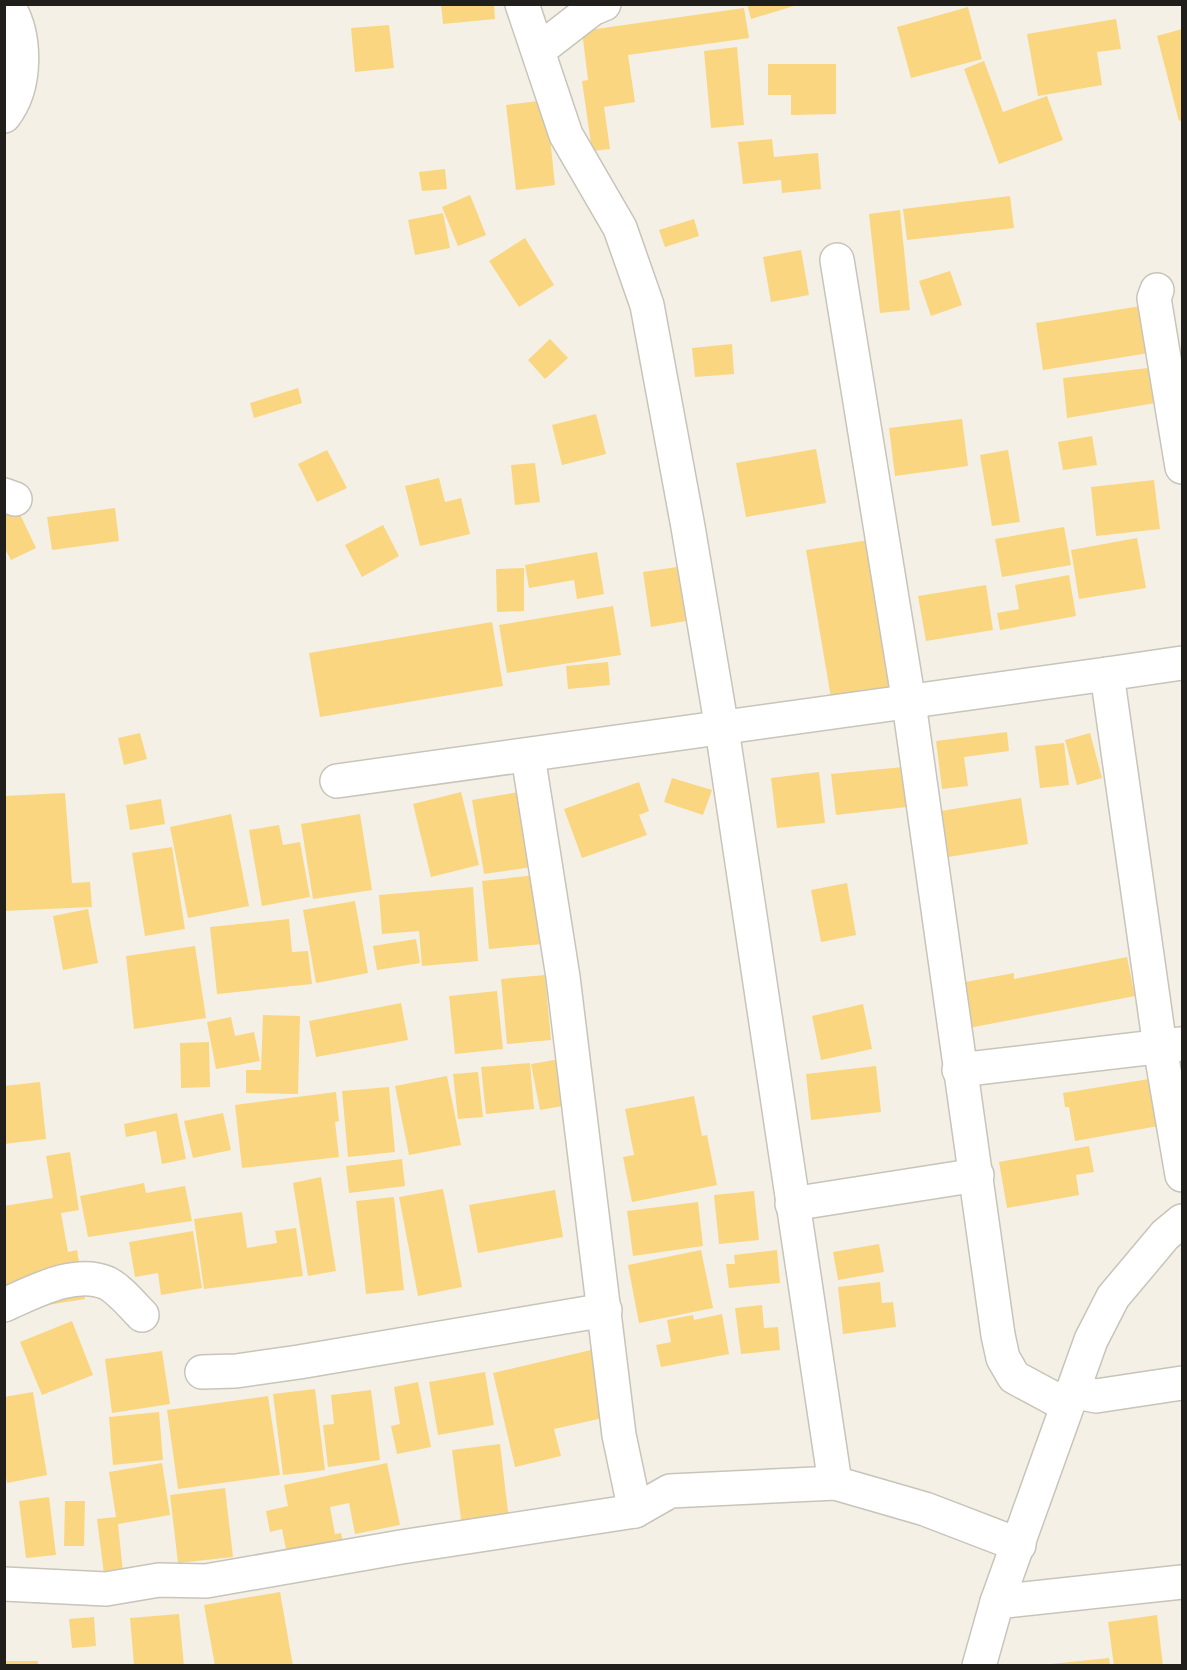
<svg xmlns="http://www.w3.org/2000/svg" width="1187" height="1670" viewBox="0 0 1187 1670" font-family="'Times New Roman',serif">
<rect width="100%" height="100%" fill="#f4f0e5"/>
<!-- building -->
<g fill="#fad681">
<path d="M441,4H494L495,19L443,24Z"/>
<path d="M747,4H797V5L751,19Z"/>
<path d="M968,7L982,59L911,78L897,27Z"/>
<path d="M744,8L749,38L628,55L635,102L604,107L610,149L592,151L582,81L588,80L582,31Z"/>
<path d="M1116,19L1121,49L1097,52L1102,85L1038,96L1027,34Z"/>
<path d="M389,25L394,68L355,72L351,28Z"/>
<path d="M1182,29V120L1179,121L1157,36Z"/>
<path d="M737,47L744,125L711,128L704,51Z"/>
<path d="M984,61L1003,112L1047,96L1063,140L999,164L964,69Z"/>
<path d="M768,64H836V114L791,115V95H768Z"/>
<path d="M546,100L555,185L516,190L506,105Z"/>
<path d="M772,139L774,157L818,153L821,189L782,193L781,180L743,184L738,142Z"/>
<path d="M445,169L447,189L422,191L419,172Z"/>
<path d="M470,195L486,235L458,246L442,207Z"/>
<path d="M1010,196L1014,228L907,240L903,209Z"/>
<path d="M900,210L910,310L880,313L869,214Z"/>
<path d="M443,213L450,248L415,255L408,220Z"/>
<path d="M694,219L699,236L665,247L659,230Z"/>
<path d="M525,238L554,285L519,307L489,261Z"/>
<path d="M801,250L809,295L771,302L763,257Z"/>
<path d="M950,271L962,305L931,316L919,281Z"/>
<path d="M1147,305L1155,352L1043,370L1036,323Z"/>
<path d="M550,339L568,358L545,379L528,360Z"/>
<path d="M732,344L734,374L695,377L692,348Z"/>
<path d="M1156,367L1161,402L1067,418L1063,378Z"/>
<path d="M298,388L302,403L254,418L250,403Z"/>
<path d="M596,414L606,454L562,465L552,425Z"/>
<path d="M962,419L968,466L895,476L889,428Z"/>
<path d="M1092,436L1097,465L1063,470L1058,442Z"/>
<path d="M816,449L826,503L746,517L736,463Z"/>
<path d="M327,450L347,488L317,502L298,464Z"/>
<path d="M1008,450L1020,522L992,526L980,455Z"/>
<path d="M535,463L540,502L515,505L511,465Z"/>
<path d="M439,478L445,502L461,498L470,534L420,546L405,486Z"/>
<path d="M1154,480L1160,529L1096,536L1091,487Z"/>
<path d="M17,508L36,548L11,560L4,547V514Z"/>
<path d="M115,508L119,541L52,550L47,517Z"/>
<path d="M383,525L399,556L362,577L345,545Z"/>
<path d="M1064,527L1071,565L1002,577L995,539Z"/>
<path d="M1137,538L1146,588L1079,599L1071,550Z"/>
<path d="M869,540L896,705L834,716L806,550Z"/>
<path d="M597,552L604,594L577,599L574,580L529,588L525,565Z"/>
<path d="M677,567L686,621L651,627L643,572Z"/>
<path d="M524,568V611L497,612L496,569Z"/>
<path d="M1069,575L1076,616L1000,630L997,613L1019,609L1015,585Z"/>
<path d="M986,585L993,630L926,641L918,596Z"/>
<path d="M613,606L621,655L507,673L499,625Z"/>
<path d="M492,622L503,686L320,717L309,653Z"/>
<path d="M608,662L610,685L568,689L566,666Z"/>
<path d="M1007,732L1009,751L964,757L968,786L942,789L936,741Z"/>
<path d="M140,733L147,759L124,765L118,738Z"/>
<path d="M1090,733L1102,778L1077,785L1065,740Z"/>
<path d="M1064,743L1069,785L1040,788L1035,746Z"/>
<path d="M903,767L907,807L836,815L831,774Z"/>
<path d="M819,772L825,823L777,828L771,778Z"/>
<path d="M672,778L712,790L703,815L664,802Z"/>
<path d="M639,782L649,811L639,815L647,835L582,858L564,809Z"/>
<path d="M461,792L479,865L431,877L413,804Z"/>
<path d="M519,792L532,867L484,874L472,800Z"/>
<path d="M65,793L72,883L90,882L92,907L4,911V796Z"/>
<path d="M1021,798L1028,844L948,857L941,811Z"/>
<path d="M161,799L165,824L130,830L126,805Z"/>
<path d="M231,814L249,906L188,918L170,827Z"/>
<path d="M360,814L372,890L313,899L301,824Z"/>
<path d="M279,825L283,845L300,842L310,897L262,906L249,830Z"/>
<path d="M172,847L185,929L145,936L132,853Z"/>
<path d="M536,875L543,944L489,949L482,881Z"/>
<path d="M847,883L856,935L821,942L811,890Z"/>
<path d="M473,887L478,961L422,966L419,931L382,934L379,895Z"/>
<path d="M355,901L368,973L316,983L303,910Z"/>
<path d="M88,909L98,963L63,970L53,916Z"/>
<path d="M289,919L292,952L308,951L312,984L217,994L210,927Z"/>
<path d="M416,939L420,963L377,970L373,946Z"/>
<path d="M195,946L206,1018L134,1029L126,956Z"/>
<path d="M1127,957L1135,996L969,1028L960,983L1014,973V979Z"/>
<path d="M545,975L551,1040L507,1044L501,979Z"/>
<path d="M497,991L503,1049L455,1054L449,996Z"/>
<path d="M401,1003L408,1040L316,1057L309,1021Z"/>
<path d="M863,1004L872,1049L821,1060L812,1016Z"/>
<path d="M263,1015L300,1016L298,1094L246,1093V1070H261Z"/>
<path d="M231,1017L235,1036L254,1032L260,1061L216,1069L207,1022Z"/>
<path d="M209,1042L210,1087L181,1088L180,1043Z"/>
<path d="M560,1059L568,1105L540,1110L531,1064Z"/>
<path d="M530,1063L534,1109L486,1114L481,1067Z"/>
<path d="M876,1066L881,1112L811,1120L806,1074Z"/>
<path d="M478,1072L483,1117L458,1119L453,1074Z"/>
<path d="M447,1076L461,1145L409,1155L395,1086Z"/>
<path d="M1155,1078L1164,1125L1075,1141L1069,1107H1065L1063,1093Z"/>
<path d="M40,1082L46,1139L4,1144V1086Z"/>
<path d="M389,1087L395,1152L348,1157L342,1091Z"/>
<path d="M336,1092L339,1121L335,1122L339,1157L242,1168L235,1105Z"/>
<path d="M694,1096L702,1136L707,1135L717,1185L632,1202L623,1157L634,1155L625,1109Z"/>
<path d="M177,1113L186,1159L162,1164L156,1131L126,1137L124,1124Z"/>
<path d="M223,1113L231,1150L193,1158L184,1121Z"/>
<path d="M1089,1146L1094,1172L1076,1175L1079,1195L1007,1208L999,1162Z"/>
<path d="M70,1152L79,1210L61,1213L68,1252L77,1250L85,1299L4,1312V1206L53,1198L46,1156Z"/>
<path d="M402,1159L405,1186L349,1193L346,1166Z"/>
<path d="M321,1177L336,1271L308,1276L293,1183Z"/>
<path d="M144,1183L146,1193L185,1186L192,1221L88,1237L80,1196Z"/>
<path d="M443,1189L462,1287L418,1296L399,1197Z"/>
<path d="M555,1190L563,1237L478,1253L469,1205Z"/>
<path d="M754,1191L759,1240L719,1244L714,1195Z"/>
<path d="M394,1197L404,1290L366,1294L356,1201Z"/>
<path d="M698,1202L703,1246L633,1256L627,1211Z"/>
<path d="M242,1212L247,1248L277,1243L275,1231L296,1228L303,1276L204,1289L194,1219Z"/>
<path d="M193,1231L202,1288L161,1295L158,1273L135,1277L129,1242Z"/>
<path d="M879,1244L884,1272L838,1280L833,1252Z"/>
<path d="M701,1250L713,1308L639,1323L628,1265Z"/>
<path d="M777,1250L780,1283L729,1288L726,1264H735L734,1255Z"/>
<path d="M880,1282L882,1303L893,1302L896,1327L843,1334L838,1287Z"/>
<path d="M762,1305L764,1328L778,1327L780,1350L741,1354L735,1308Z"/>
<path d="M722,1314L729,1354L661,1367L656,1345L671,1342L667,1320L693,1315L694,1320Z"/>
<path d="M72,1321L93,1375L42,1395L20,1342Z"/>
<path d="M591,1350L607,1417L554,1429L561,1456L515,1467L493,1373Z"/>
<path d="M162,1351L170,1404L112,1413L105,1359Z"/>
<path d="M485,1372L494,1425L438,1435L429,1382Z"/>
<path d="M418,1382L431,1447L397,1454L391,1426L400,1424L394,1387Z"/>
<path d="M315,1389L325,1470L283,1475L273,1394Z"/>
<path d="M371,1390L380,1460L328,1467L323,1425L334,1424L331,1395Z"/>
<path d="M33,1392L47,1475L7,1483L4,1465V1397Z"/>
<path d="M268,1396L280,1475L178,1489L167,1410Z"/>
<path d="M159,1412L163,1460L113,1465L109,1417Z"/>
<path d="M500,1444L509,1520L462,1527L452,1450Z"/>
<path d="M162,1463L170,1515L118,1524L123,1573L104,1574L97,1519L116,1517L109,1472Z"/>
<path d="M387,1463L400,1525L355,1534L349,1503L330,1507L335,1534L341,1533L343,1542L287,1554L282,1529L270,1532L266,1511L288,1506L284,1485Z"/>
<path d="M225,1488L233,1557L178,1563L170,1495Z"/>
<path d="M49,1497L56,1555L26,1558L19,1501Z"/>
<path d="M65,1501H85L84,1546H64Z"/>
<path d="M280,1592L293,1666H215L204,1605Z"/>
<path d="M179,1614L184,1666L134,1665L130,1618Z"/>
<path d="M1157,1615L1163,1666H1114L1108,1622Z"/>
<path d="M94,1617L96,1646L72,1648L69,1619Z"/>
<path d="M1109,1658L1110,1666H1051V1664Z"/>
<rect x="4" y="1661" width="34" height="5"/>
</g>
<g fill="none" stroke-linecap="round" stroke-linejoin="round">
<defs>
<g id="minor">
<path d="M522,4L566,135L620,228L647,305L688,527L722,729L835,1483"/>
<path d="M539,50L592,9L604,4"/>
<path d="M4,116C27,87 27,35 7,4"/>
<path d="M837,260L909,703L998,1335L1003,1358L1014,1377L1066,1405"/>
<path d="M1157,290L1154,298L1182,467"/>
<path d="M4,495L15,499"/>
<path d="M1182,663L1107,674L1160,1047L1182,1175"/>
<path d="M528,756L563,977L619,1435L635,1511"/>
<path d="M337,781L1107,674"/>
<path d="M959,1070L1181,1044"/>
<path d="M792,1204L977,1175"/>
<path d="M4,1305C34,1292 75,1269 107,1283C119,1289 132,1305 142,1315"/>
<path d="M202,1372L236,1371L299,1362L605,1310"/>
<path d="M1072,1391L1096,1396L1182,1383"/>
<path d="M4,1584L106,1589L159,1580L206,1581L401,1547L635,1511L670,1491L835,1483L925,1509L1019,1545"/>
<path d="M997,1602L1182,1582"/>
<path d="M979,1666L997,1602L1091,1340L1113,1297L1165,1235L1182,1221"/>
</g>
</defs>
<!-- minor casing -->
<use href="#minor" stroke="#c8c4ba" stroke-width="36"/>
<!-- minor -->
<use href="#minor" stroke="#fff" stroke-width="33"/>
</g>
<!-- border -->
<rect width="1187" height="1670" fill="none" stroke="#211f1c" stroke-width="12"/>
</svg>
